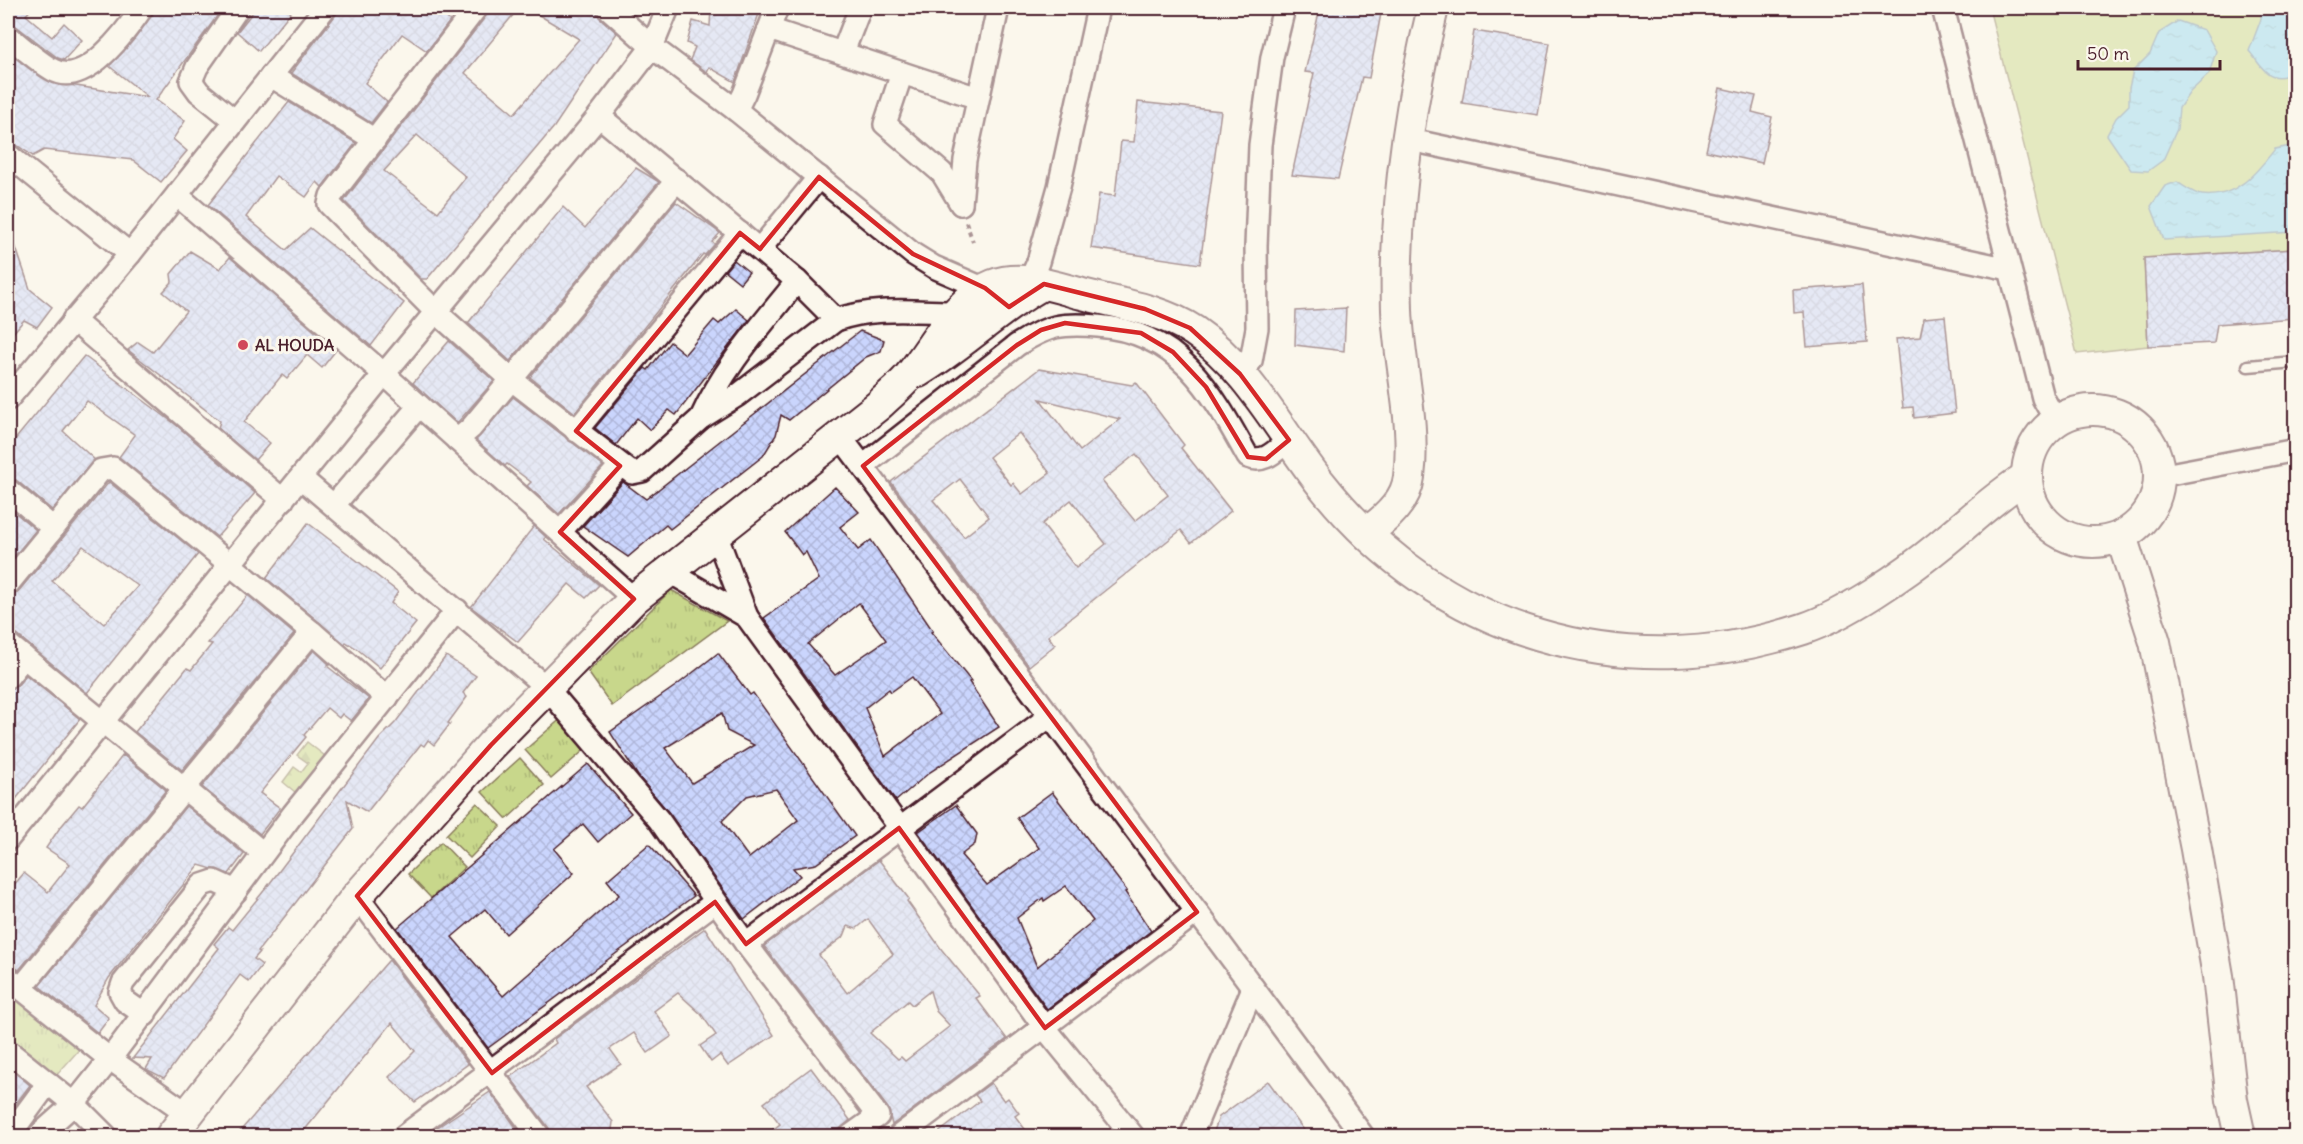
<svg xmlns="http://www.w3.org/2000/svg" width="2303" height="1144" viewBox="0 0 2303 1144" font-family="Delius,sans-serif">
<defs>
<pattern id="forest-firs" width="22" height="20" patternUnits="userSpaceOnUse" patternTransform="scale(1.5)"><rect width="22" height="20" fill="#c8d78b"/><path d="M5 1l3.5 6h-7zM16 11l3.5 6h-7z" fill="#adb878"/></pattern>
<pattern id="park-tufts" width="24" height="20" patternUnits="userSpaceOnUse" patternTransform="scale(1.5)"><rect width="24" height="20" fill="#c8d78b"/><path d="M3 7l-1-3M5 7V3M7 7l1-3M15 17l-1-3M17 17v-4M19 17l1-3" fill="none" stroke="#adb878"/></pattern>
<pattern id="water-ripples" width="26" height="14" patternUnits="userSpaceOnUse" patternTransform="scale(1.5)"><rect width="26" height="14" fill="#92d8f4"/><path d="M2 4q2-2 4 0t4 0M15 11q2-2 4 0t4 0" fill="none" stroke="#7fb9d1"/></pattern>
<pattern id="building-cross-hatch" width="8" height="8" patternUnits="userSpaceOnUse" patternTransform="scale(1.5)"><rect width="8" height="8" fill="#cad5fd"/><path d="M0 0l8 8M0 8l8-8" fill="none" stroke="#afb6d9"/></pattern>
</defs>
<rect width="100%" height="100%" fill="#fbf7ec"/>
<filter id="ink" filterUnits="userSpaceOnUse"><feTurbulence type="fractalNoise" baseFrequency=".0167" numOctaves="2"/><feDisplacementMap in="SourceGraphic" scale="12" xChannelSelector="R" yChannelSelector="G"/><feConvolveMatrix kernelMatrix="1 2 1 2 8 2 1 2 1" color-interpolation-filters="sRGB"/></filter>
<g filter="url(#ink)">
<!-- grass -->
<path fill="#c8d78b" stroke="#897b5b" stroke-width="1.5" d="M1989,8H2295V249L2144,258L2148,346L2077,354Z"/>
<!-- forest -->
<path fill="url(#forest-firs)" stroke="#897b5b" stroke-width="1.5" d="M307,742L330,760L301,797L283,782L294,767L301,772L308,763L297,755Z"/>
<!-- park -->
<g fill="url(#park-tufts)" stroke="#897b5b" stroke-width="1.5">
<path d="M671,590L727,621L612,706L588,672Z"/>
<path d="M564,716L590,745L551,779L525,750Z"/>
<path d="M520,758L544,785L507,819L482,792Z"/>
<path d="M477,803L501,826L470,858L446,835Z"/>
<path d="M441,842L465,867L431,898L408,874Z"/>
<path d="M8,985L83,1045L55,1077L8,1040Z"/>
</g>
<!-- water -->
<g fill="url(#water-ripples)" stroke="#758ea4" stroke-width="1.5">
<path d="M2261,8H2295V46L2285,76C2266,81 2259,62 2249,51L2261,19Z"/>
<path d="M2178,21L2204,30L2216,51L2209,74L2190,92L2179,108L2177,129L2163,160L2148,171L2131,170L2107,135L2116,118L2129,105V88L2133,71L2150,54L2159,33Z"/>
<path d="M2295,145V232L2164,240L2151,206L2165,186L2177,182C2184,186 2194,194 2202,195C2236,199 2256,173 2275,149Z"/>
</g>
<!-- building -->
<g fill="url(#building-cross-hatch)" stroke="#4a1f2b" stroke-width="1.5" fill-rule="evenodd">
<path d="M8,8H32L26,15L52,37L64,23L82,40L64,60L58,58L16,26L8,24Z"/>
<path d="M154,8H223L156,100L185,121L173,139L187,151L161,182L133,160L44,150L33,156L8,139V52L50,82L148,97L109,66L136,37L152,15Z"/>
<path d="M256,8H294L259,51L237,32Z"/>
<path d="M341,8H437L450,21L427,51L402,34L365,83L387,102L371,123L291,73Z"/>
<path d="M488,8H519L465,73L514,114L579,39L527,8H596L599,17L617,33L554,127L427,279H421L344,201L486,16ZM417,135L466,177L438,212L384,171Z"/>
<path d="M711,8H761L735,82L709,67L707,72L690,60L695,47L687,43L693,21L710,26Z"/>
<path d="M1320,8H1382L1369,78L1362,77L1338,179L1292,175L1314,73L1305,72Z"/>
<path d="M1474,31L1550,43L1538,115L1462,103Z"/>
<path d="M1720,88L1756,96L1752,112L1772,117L1762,163L1706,151Z"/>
<path d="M289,102L356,143L322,187L317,182L306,197L276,176L246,217L286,250L310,228L404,303L371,346L208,205Z"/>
<path d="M1138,102L1221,111L1200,264L1091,248L1099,194L1115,196L1121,141L1134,142Z"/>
<path d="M636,168L659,182L510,361L468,323L563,207L585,228Z"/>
<path d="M676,202L720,233L712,242L715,244L705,255L703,254L575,413L530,377Z"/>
<path d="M8,230H10L30,289L52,307L37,327L24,320L8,339Z"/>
<path d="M2295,249V318L2217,324L2214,343L2148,346L2144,258Z"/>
<path d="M190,251L220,269L230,257L336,350L322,368L307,355L287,379L282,375L244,422L270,443L255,460L218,428L220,421L128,350L138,342L153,352L186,311L163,292L172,282L171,274Z"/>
<path d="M734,260L749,272L740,283L725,271Z"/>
<path d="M1862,285L1867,342L1807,347L1804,312L1794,313L1793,290Z"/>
<path d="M1346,308L1344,351L1295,345L1296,311Z"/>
<path d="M736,309L749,320L676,415L669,410L650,430L637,418L616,445L595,428L645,368L648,370L670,342L685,354L714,320L719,324Z"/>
<path d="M1945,316L1955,413L1914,418L1913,407L1903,408L1896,339L1920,337L1924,318Z"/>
<path d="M860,331L884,340L881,351L866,357L789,420L781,415L776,435L763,456L670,529L666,525L628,557L583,526L623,482L646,499Z"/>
<path d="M449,341L494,381L457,423L413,383Z"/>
<path d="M84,356L175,424L255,493L217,537L119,457L135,435L87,401L63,431L95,460L52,510L16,480L8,478V448Z"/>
<path d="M1039,369L1132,385L1136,382L1184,445L1181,448L1231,511L1191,543L1181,530L1048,636L1055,645L1029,666L891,482ZM1040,399L1120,419L1080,451ZM1019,433L1050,473L1022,494L1013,483L1011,485L989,457ZM1136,454L1168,495L1135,521L1102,481ZM960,479L989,517L964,537L933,500ZM1071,500L1106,544L1076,568L1042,524Z"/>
<path d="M513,397L603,466L559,514L527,486L531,482L507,464L505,466L476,440Z"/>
<path d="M109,482L198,554L87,693L16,634L8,632V597L18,592ZM83,546L138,586L104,624L52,581Z"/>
<path d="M835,487L859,512L840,527L858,550L871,540L933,631L931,632L971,681L969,682L999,727L930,772L896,801L764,618L819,579L806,552L802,555L785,532ZM859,603L886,640L835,675L808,644ZM912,677L940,714L885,756L865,708L889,689L891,692Z"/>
<path d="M12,510L36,530L8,564V515Z"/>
<path d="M308,523L398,592L391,603L416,623L380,668L356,648L346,642L345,644L266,578Z"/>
<path d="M534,526L546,537L544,539L599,585L586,598L569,584L518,642L471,607Z"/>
<path d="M248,595L294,634L182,770L135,732L187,668L191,670L212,644L208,643Z"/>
<path d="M314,650L329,664L327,666L369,699L351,721L342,714L339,718L327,708L304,735L306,737L260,793L280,808L260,834L202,787Z"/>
<path d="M718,653L750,695L753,693L855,836L816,864L793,868L800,876L744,919L669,813L638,776L610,732L677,685ZM722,713L727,731L754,745L692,783L665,748ZM776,789L798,820L749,858L722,821L747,796Z"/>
<path d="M446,656L476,676L463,693L467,697L448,723L450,724L434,745L428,740L424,746L421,744L367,812L347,800L353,829L258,951L260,952L254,959L262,965L249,982L240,975L164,1078L146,1069L152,1059L133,1058L219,948L214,944L228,927L232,930L267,887L379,739L395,723Z"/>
<path d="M26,675L80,719L8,809V690L18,685Z"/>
<path d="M123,755L166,790L19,970L8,963V892L24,873L48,892L70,864L46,848L59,829L79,805L82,807Z"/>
<path d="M588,764L631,813L598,842L583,824L554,849L574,873L506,934L485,909L452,937L503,996L619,895L607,880L649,844L694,896L488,1048L397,928Z"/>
<path d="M1052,792L1127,891L1125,892L1151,931L1047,1009L918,832L956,805L977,834L975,844L961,855L987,885L1039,848L1017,818ZM1066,886L1093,921L1037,967L1017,918L1043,898L1044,901Z"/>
<path d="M186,806L244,854L229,874L199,865L109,978L94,1005L109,1018L98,1033L39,986Z"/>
<path d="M879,860L909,899L907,901L942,950L980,996L976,998L1007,1039L892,1125L888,1108L764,946ZM868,919L893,954L847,993L819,955L844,936L848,926L856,929ZM930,991L936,1011L950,1026L905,1061L901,1057L898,1059L870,1033L908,1001L912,1005Z"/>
<path d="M705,928L774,1035L728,1066L720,1055L711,1062L700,1046L716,1035L701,1014L678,993L654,1011L672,1036L648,1053L634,1033L610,1049L621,1064L586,1087L613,1122L611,1137H551L549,1128L510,1077L556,1043L554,1039Z"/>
<path d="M389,960L468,1064L415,1102L389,1077L415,1051L392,1023L299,1137H235Z"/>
<path d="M8,1067L30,1085L8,1114Z"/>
<path d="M811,1068L850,1120L833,1137H763L780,1124L764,1103Z"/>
<path d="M1268,1081L1309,1137H1212L1219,1117Z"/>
<path d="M991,1083L1004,1101L1008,1098L1019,1113L1015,1116L1031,1137H933L980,1101L975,1095Z"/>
<path d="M490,1092L523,1137H425L429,1133Z"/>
</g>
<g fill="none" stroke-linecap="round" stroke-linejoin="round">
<defs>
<path id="lane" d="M2248,366L2296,362"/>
<g id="street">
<path d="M476,8L331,196L329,204L435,311L512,380L632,473L642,471L701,418L738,395L836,320C874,306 918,312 958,312L966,314"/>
<path d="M608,8L652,47L736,110L913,254L934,267L994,293"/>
<path d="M1943,8L2043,398L2056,421"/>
<path d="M769,29L978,98"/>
<path d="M8,36C22,47 37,61 53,70C85,88 127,30 142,8"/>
<path d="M843,52L860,8"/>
<path d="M902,73L885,124L942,173L961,204"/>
<path d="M271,76L375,140"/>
<path d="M736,110L744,94L777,8"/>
<path d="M599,116L797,281L836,320"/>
<path d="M235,121L199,92L191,81L197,67L238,8"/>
<path d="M1406,139L2009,269"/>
<path d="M8,155L130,254"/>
<path d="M177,195L384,374L634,599"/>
<path d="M961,204L965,160L998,8"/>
<path d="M760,249L819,177"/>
<path d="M1024,294L1038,262L1059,187L1098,8"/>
<path d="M73,320L283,500"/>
<path d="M1240,374L1251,361L1257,328L1256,246L1260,145L1272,57L1284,8"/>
<path d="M8,399L130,254L325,8"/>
<path d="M701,418C724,366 762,325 797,281"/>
<path d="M576,431L740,233"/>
<path d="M840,436L1197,912L899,1136"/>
<path d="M457,440L471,428L677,180"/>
<path d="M863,466L1017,345C1048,325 1062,323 1098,326C1180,332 1212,392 1248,457C1265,464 1276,450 1289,440"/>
<path d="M2159,476L2296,450"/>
<path d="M301,478L547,688L659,820L746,944L878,1116L850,1136"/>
<path d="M8,490L52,527"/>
<path d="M334,505L419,406"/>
<path d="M560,532L620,466"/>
<path d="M716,534L747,617"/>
<path d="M668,571L747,617L1045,1028L1133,1136"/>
<path d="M8,584L101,470L113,468L312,632L387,698"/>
<path d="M8,644L263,853"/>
<path d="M8,677L24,657"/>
<path d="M8,839L384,374L599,116L652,47L668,8"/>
<path d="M357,896L539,1136"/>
<path d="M1197,912L1363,1136"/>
<path d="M746,944L1050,716"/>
<path d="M8,978L110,1059L74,1104L8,1051"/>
<path d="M22,987L312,632"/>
<path d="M145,1015L125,1001L120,992L123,983L202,885L214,881L236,891"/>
<path d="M188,1114L110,1059L293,814L457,610"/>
<path d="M9,1136L48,1083"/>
<path d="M38,1136L74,1104L106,1136"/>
<path d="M404,1136L715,902"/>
<path d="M1191,1136L1253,988"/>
</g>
<g id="secondary">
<path d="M918,372C962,346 999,308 1044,284"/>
<circle cx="2093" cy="476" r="66"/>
<path d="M1366,533C1385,520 1406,502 1409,477C1416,422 1399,365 1397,310C1394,208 1409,106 1433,8"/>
<path d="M2121,536L2155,642L2196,849L2218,976L2232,1100L2240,1136"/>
<path d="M171,1136L357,896L491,745L634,599L879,405C889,395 901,386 909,376C935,346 954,300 993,285C1021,274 1055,287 1082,294C1119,304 1161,309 1194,331C1249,368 1281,434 1322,485C1439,633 1623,688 1803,629C1845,615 1905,574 1939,546C1969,522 1993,498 2026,477"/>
</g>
</defs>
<!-- lane casing -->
<use href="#lane" stroke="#4a1f2b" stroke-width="15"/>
<!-- street casing -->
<use href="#street" stroke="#4a1f2b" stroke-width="26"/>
<!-- secondary casing -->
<use href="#secondary" stroke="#4a1f2b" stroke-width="34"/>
<!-- path -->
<path stroke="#4a1f2b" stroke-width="4" stroke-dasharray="4.5 4.5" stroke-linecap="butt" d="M966,222L973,242"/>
<!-- lane -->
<use href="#lane" stroke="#fbf7ec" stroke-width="10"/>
<!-- street -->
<use href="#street" stroke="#fbf7ec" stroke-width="21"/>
<!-- secondary -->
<use href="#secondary" stroke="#fbf7ec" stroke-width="30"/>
</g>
</g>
<!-- marked area -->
<path d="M0 0H2303V1144H0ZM819,177L913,254L985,288L1009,307L1044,284L1145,309L1190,328L1240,374L1289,440L1266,459L1248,457L1206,387L1173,352L1141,333L1065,323L1041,330L1017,345L863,466L1197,912L1045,1028L899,828L746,944L715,902L492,1073L357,896L491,745L634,599L560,532L620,466L576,431L740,233L760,249Z" fill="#fbf7ec" fill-opacity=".55" fill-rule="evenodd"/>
<path fill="none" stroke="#d62828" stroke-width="4.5" stroke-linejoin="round" d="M819,177L913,254L985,288L1009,307L1044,284L1145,309L1190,328L1240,374L1289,440L1266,459L1248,457L1206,387L1173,352L1141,333L1065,323L1041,330L1017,345L863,466L1197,912L1045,1028L899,828L746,944L715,902L492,1073L357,896L491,745L634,599L560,532L620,466L576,431L740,233L760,249Z"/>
<!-- markers -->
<circle fill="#d1495b" stroke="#fbf7ec" stroke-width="2" cx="243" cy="345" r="6"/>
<g text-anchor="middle" stroke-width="6" stroke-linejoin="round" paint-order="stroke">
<!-- poi labels -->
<g font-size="16" font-weight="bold" fill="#4a1f2b" stroke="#fbf7ec" text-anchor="start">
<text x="255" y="351">AL HOUDA</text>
</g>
</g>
<!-- margin -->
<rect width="2303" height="1144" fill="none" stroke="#fbf7ec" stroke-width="30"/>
<rect x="15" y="15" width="2273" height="1114" fill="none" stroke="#4a1f2b" stroke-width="2" filter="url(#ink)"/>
<!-- scale -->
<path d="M2078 60v9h142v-9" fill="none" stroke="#4a1f2b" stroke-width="3"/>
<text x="2087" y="60" font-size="18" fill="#4a1f2b" stroke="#fbf7ec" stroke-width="4.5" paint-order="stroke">50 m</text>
</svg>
